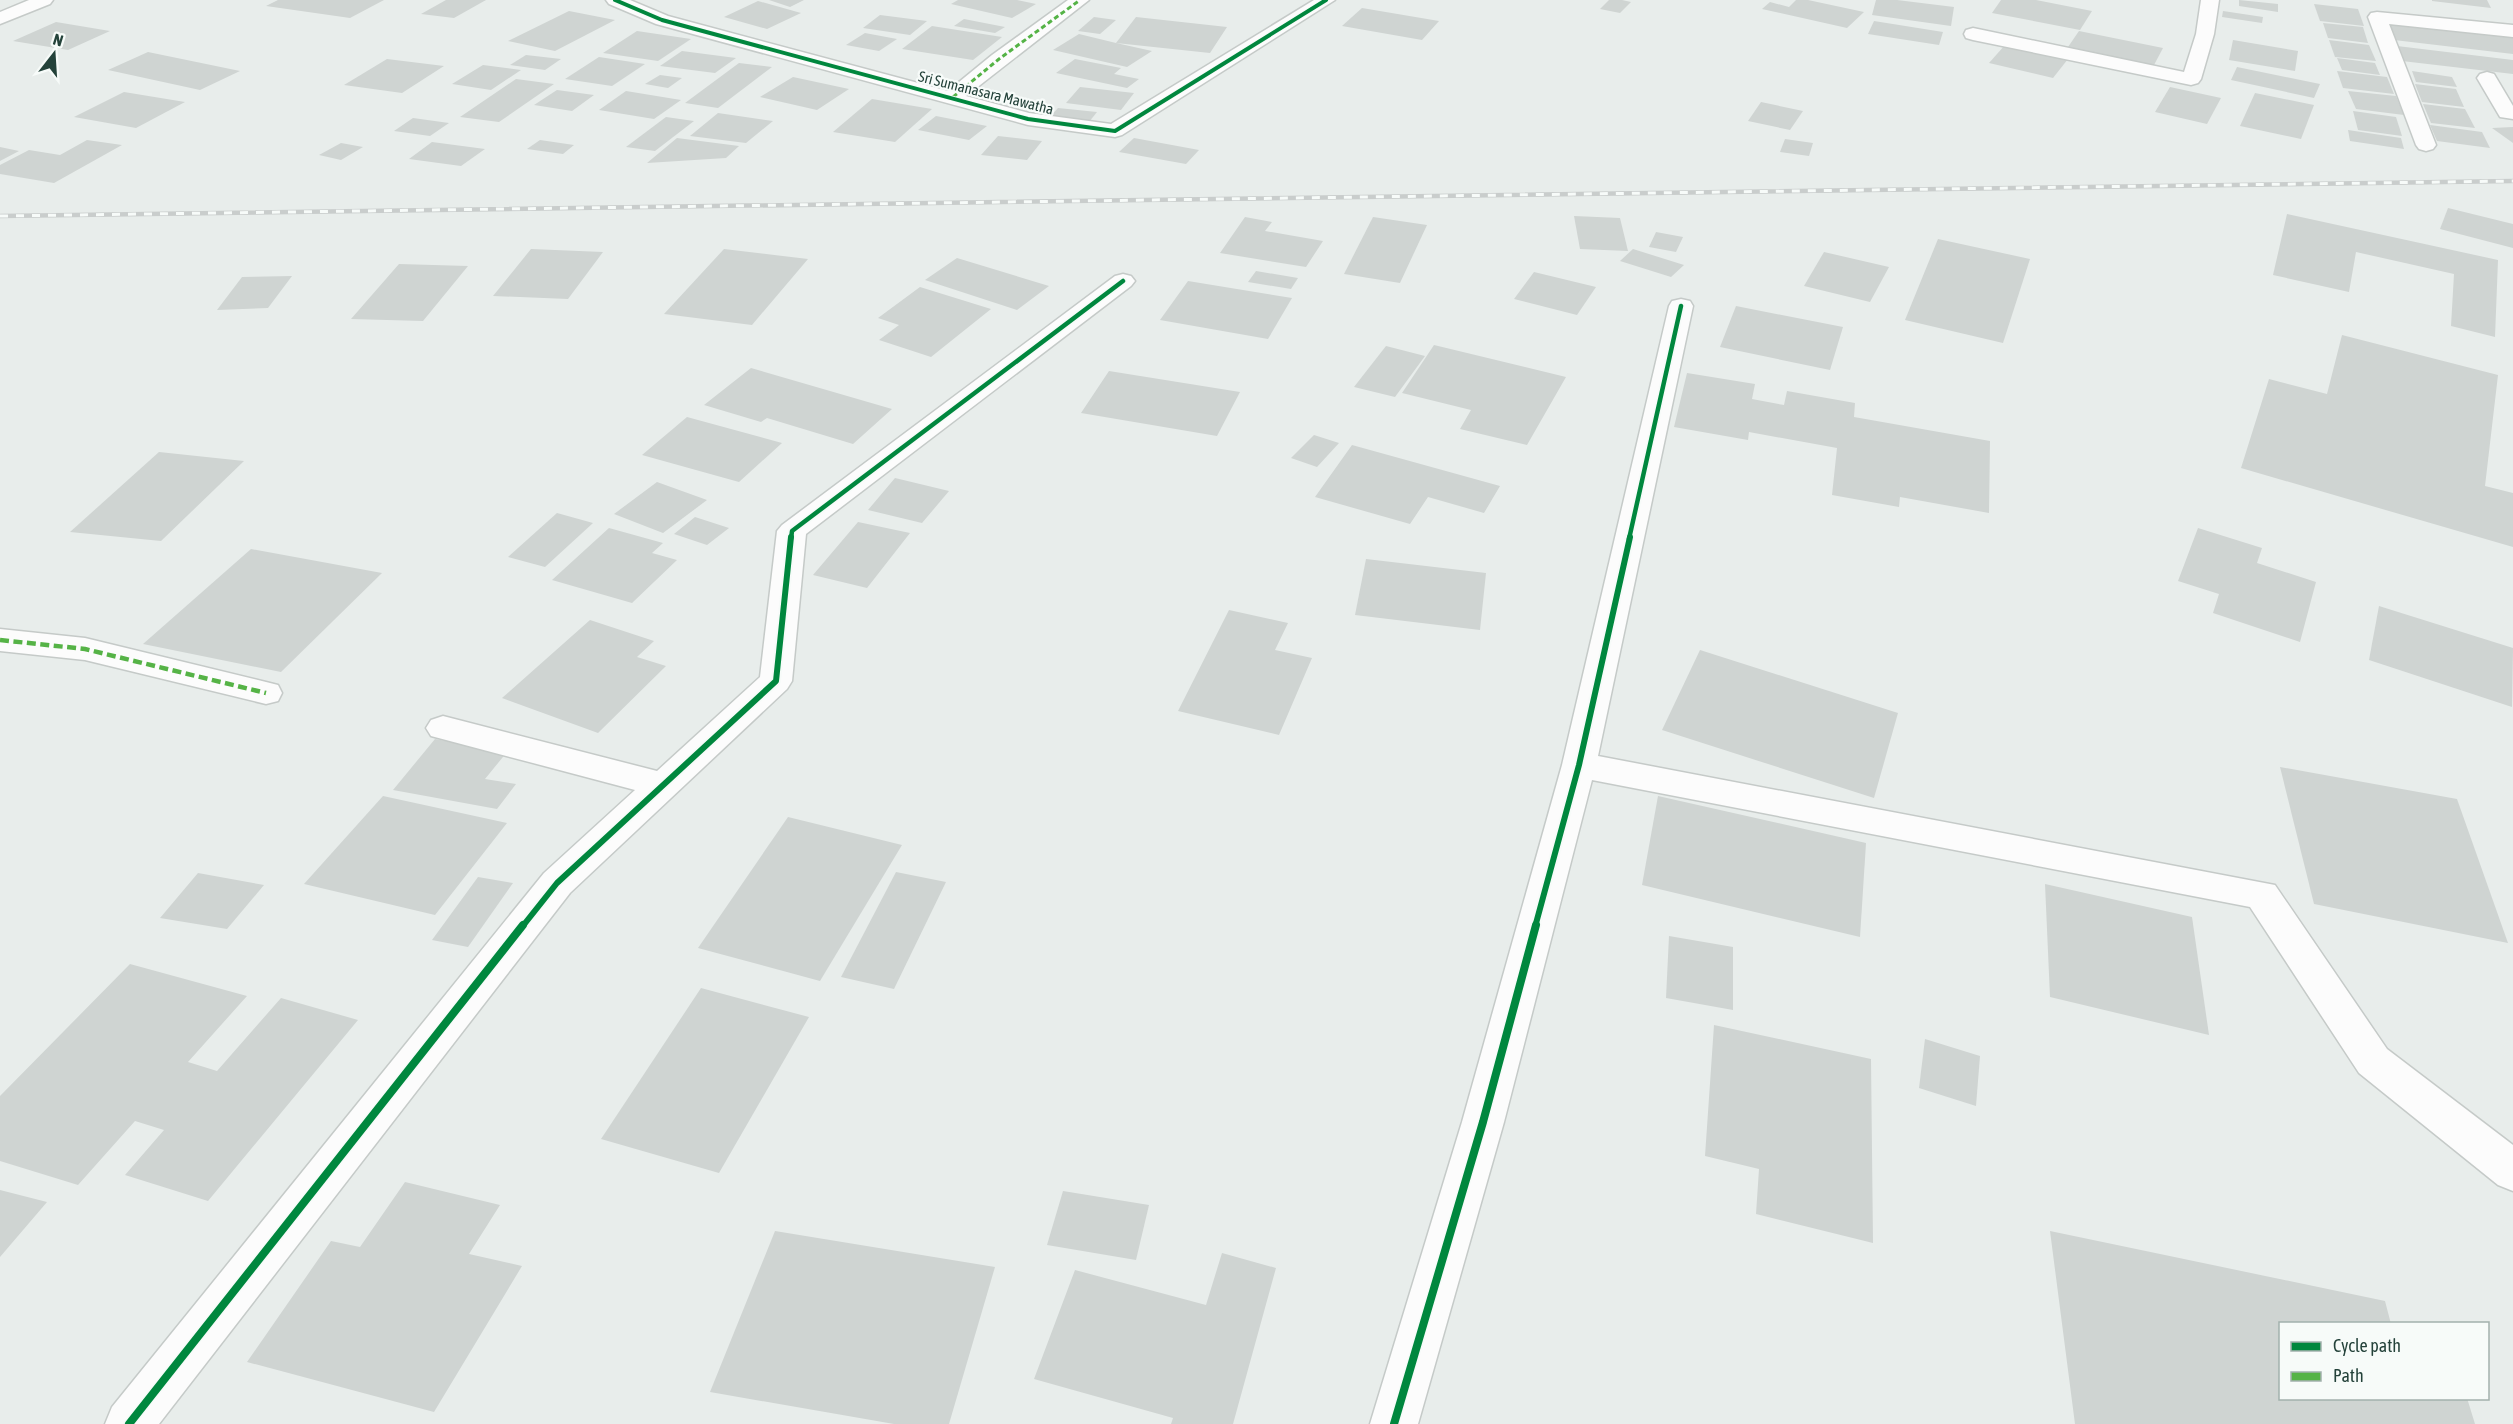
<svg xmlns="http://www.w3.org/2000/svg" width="2513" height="1424" viewBox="0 0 2513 1424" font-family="'Asap Condensed',sans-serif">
<rect width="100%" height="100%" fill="#e8edeb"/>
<!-- building -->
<g fill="#cfd4d2">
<path d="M278,0H384L350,18L266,6Z"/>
<path d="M446,0H486L454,18L421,14Z"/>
<path d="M769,0H804L790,7Z"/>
<path d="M958,0H1017L1036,4L1012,18L951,4Z"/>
<path d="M1609,0H1622L1631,2L1620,13L1600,9Z"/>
<path d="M1796,0H1808L1864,12L1847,28L1762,9L1770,2L1789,7Z"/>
<path d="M1876,0H1897L1954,7L1951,26L1872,15Z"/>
<path d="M2001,0H2036L2092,11L2080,30L1992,13Z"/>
<path d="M2239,0L2278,4V12L2239,6Z"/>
<path d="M2432,0H2487L2491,8L2432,1Z"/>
<path d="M758,1L801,13L767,29L724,17Z"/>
<path d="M2314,4L2358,9L2364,26L2320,21Z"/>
<path d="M1362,8L1439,21L1422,40L1342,26Z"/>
<path d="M569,11L615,20L555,51L508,41Z"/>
<path d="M2223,11L2263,17L2262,23L2222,17Z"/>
<path d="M880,15L927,21L910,35L863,28Z"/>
<path d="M1094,17L1116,20L1100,34L1078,31Z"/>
<path d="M1136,17L1227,27L1210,53L1116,43L1152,51L1127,67L1053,50L1079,34L1116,43Z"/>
<path d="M964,19L1005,27L995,33L954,26Z"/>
<path d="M1874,21L1943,32L1939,45L1868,34Z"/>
<path d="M56,22L110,31L68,50L13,41Z"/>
<path d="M2388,22L2513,37V54L2394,40Z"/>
<path d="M2323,23L2363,27L2368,43L2328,38Z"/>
<path d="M932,26L1002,37L973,60L902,49Z"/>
<path d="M637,31L691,39L658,61L603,53Z"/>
<path d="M2079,31L2163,48L2154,65L2068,47Z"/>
<path d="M865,33L897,39L879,51L846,45Z"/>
<path d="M2233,40L2298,51L2295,71L2229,60Z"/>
<path d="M2329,40L2369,45L2376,61L2335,57Z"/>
<path d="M2005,45L2068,59L2053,78L1989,63Z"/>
<path d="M2397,46L2513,60V74L2402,61Z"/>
<path d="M682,51L736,58L715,73L660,66Z"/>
<path d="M148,52L240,71L200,90L108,70Z"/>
<path d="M526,55L561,59L545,70L510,65Z"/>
<path d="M599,57L645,64L612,86L565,79Z"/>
<path d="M2337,58L2375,63L2380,75L2342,70Z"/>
<path d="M387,59L444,66L402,93L344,85Z"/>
<path d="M1075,59L1121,68L1114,74L1139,79L1127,88L1056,73Z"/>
<path d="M739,63L772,67L718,108L685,103Z"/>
<path d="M483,65L521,70L491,90L452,84Z"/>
<path d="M2237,67L2320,84L2314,98L2231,80Z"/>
<path d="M2337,71L2387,77L2394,94L2343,88Z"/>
<path d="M2412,71L2452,77L2457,87L2416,82Z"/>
<path d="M660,75L682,78L668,88L645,84Z"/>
<path d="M793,77L849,89L817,110L760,97Z"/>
<path d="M516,79L554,84L499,122L460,117Z"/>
<path d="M2415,84L2456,89L2464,107L2422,102Z"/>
<path d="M1080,87L1134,93L1121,110L1066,103Z"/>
<path d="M2170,87L2221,98L2207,124L2155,112Z"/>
<path d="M557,90L594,95L572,111L534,105Z"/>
<path d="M626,91L681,100L654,119L599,110Z"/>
<path d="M2348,91L2396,96L2404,115L2356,109Z"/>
<path d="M124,92L185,102L136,128L74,117Z"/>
<path d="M2255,93L2314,105L2301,139L2240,126Z"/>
<path d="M872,99L932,109L895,142L833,132Z"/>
<path d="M1761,102L1803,111L1790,130L1748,121Z"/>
<path d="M2423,104L2465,109L2475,128L2431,123Z"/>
<path d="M1058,108L1097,112L1089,122L1049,118Z"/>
<path d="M2353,111L2396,117L2402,136L2358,130Z"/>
<path d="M718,113L773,121L746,143L690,136Z"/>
<path d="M936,116L987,126L969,140L918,130Z"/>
<path d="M666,117L694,121L655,151L626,147Z"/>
<path d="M413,118L449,123L430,136L394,131Z"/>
<path d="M2430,125L2482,132L2490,148L2437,141Z"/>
<path d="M2513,127V143L2492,128Z"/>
<path d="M2348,130L2401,138L2404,149L2350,141Z"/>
<path d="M998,136L1042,141L1027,160L981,155Z"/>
<path d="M677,138L739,146L726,158L647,163Z"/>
<path d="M1134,138L1199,150L1186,164L1119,152Z"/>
<path d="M1785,139L1813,143L1809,156L1780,152Z"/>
<path d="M87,140L122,145L54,183L0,174V165L29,150L60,155Z"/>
<path d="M540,140L574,145L563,154L527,149Z"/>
<path d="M432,142L485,149L461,166L409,159Z"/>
<path d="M341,143L363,147L341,160L319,155Z"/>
<path d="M0,147L19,151L0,161Z"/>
<path d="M2448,208L2513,224V248L2440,229Z"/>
<path d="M2287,214L2498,260L2495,337L2451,326L2454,274L2356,252L2349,292L2273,275Z"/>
<path d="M1574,216L1620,218L1628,251L1580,249Z"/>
<path d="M1245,217L1272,222L1265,231L1323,241L1306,267L1220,253Z"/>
<path d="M1373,217L1427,225L1400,283L1344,274Z"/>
<path d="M1656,232L1683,237L1676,252L1649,247Z"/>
<path d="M1938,239L2030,259L2003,343L1905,320Z"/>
<path d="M531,249L603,252L568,299L493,296Z"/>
<path d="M724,249L808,259L752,325L664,314Z"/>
<path d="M1633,249L1684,265L1671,277L1620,261Z"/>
<path d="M1824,252L1889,267L1870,302L1804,286Z"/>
<path d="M957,258L1049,286L1017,310L925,280Z"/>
<path d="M399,264L468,266L423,321L351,319Z"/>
<path d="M1256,271L1298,278L1291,289L1248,282Z"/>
<path d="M1534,272L1596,287L1577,315L1514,299Z"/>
<path d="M292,276L268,308L217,310L242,277Z"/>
<path d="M1188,281L1292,298L1268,339L1160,320Z"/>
<path d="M920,287L991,309L931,357L879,340L899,325L878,318Z"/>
<path d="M1736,306L1843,327L1830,370L1720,347Z"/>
<path d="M2342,335L2498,375L2485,486L2513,493V547L2241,468L2269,379L2327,394Z"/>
<path d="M1434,345L1566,377L1527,445L1460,429L1471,410L1402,393Z"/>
<path d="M1386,346L1425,356L1395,397L1354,387Z"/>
<path d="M751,368L892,409L853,444L767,418L761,422L704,405Z"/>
<path d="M1109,371L1240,392L1217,436L1081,413Z"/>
<path d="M1687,373L1755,384L1752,399L1784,405L1787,391L1855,403L1854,417L1990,441L1989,513L1900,497L1899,507L1832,495L1837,448L1749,432L1748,440L1674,427Z"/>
<path d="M687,417L782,443L739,482L642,455Z"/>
<path d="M1314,435L1339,443L1317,467L1291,458Z"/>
<path d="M1352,445L1500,486L1484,513L1428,497L1410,524L1315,497Z"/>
<path d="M159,452L244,461L161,541L70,532Z"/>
<path d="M895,478L949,491L922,523L868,510Z"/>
<path d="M657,482L707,500L663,533L614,514Z"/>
<path d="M557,513L593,523L545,567L508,557Z"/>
<path d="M695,517L729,528L707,545L674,534Z"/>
<path d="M858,522L910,533L867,588L813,575Z"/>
<path d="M609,528L663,543L652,553L677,560L632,603L552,580Z"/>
<path d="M2198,528L2262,548L2257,563L2316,582L2300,642L2213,613L2219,594L2178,581Z"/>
<path d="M251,549L382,573L281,672L143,644Z"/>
<path d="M1366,559L1486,573L1480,630L1355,615Z"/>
<path d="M2379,606L2513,648L2512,707L2369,660Z"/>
<path d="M1229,610L1288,623L1275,650L1312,658L1279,735L1178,711Z"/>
<path d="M590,620L654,641L637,657L666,666L598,733L502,698Z"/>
<path d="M1700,650L1898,713L1874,798L1662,730Z"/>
<path d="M435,739L507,752L485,779L516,784L497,809L393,790Z"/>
<path d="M2280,767L2457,799L2508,943L2314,904Z"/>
<path d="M383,796L507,823L435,915L304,884Z"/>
<path d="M1658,796L1866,843L1860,937L1642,885Z"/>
<path d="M788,817L902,845L820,981L698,948Z"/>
<path d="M896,872L946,882L894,989L841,977Z"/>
<path d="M198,873L264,885L227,929L160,918Z"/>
<path d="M478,877L513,883L468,947L432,940Z"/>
<path d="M2045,884L2192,917L2209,1035L2050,997Z"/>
<path d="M1669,936L1733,947V1010L1666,998Z"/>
<path d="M130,964L247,996L188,1062L217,1071L281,998L358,1020L208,1201L125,1175L164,1130L135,1121L78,1185L0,1161V1096Z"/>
<path d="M701,988L809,1017L719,1173L601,1139Z"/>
<path d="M1714,1025L1871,1059L1873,1243L1756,1214L1759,1169L1705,1156Z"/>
<path d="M1925,1039L1980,1056L1976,1106L1919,1088Z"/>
<path d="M405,1182L500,1205L469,1254L522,1266L434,1412L247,1362L331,1241L360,1247Z"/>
<path d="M0,1190L47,1202L0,1257Z"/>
<path d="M1063,1191L1149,1205L1136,1260L1047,1245Z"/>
<path d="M775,1231L995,1267L949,1424H894L710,1392Z"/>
<path d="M2050,1231L2385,1301L2391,1324H2280V1398H2467L2475,1424H2075Z"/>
<path d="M1222,1253L1276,1268L1233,1424H1171L1173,1418L1034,1379L1075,1270L1206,1305Z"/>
</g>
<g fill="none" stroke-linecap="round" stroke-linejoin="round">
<defs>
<g id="minor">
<path d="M29,0H53L50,4L0,24V12Z"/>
<path d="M606,0H630L668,16L948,91L992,55L1068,0H1089L966,96L1029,113L1111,124L1314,0H1335L1122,135L1115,137L1028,125L656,24L609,4Z"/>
<path d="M2201,0H2219L2214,34L2201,79L2198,83L2191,85L1973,40L1966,38L1964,34L1966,30L1973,28L2184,72L2196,34Z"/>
<path d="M2377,12L2513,25V37L2389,24L2436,145L2433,149L2426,151L2419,149L2416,145L2368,17L2371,13Z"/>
<path d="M2487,72L2494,74L2513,106V119L2500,117L2477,78L2480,74Z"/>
<path d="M1123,274L1131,276L1135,281L1131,286L806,534L792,681L787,689L570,893L159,1424H105L112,1407L544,873L635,790L431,736L426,728L431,720L443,716L657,771L760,677L777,531L782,525L1115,276Z"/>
<path d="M1681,299L1690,301L1693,306L1598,756L2275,885L2387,1049L2513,1145V1191L2498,1185L2359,1073L2250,907L1592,780L1504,1122L1418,1424H1370L1462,1122L1562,765L1669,306L1672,301Z"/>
<path d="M0,629L85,638L266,682L278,685L282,693L278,701L266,704L85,660L0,651Z"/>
</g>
</defs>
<!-- minor casing -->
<use href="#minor" stroke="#c5cac8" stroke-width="3"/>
<!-- minor -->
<use href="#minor" fill="#fcfcfc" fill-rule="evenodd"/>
<defs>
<path id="rail" d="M0,216L2513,181"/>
</defs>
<!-- rail casing -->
<use href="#rail" stroke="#c9cdcc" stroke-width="4.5"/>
<!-- rail -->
<use href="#rail" stroke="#f7fbf9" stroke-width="3" stroke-dasharray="8" stroke-linecap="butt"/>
<!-- quiet-far1 -->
<path stroke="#55b346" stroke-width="3" stroke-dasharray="5 3" stroke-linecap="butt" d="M953,97L999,59L1080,0"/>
<!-- quiet -->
<path stroke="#55b346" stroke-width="4.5" stroke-dasharray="9 4.5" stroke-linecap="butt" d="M0,640L85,649L266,693"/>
<defs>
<path id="cycleway-far3" d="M615,0L662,20L1028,119L1115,131L1326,0"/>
<g id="cycleway-far2">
<path d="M791,539L792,531L1123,281"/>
<path d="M1629,539L1681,306"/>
</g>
<g id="cycleway-far1">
<path d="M522,927L557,883L776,681L791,537"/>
<path d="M1535,927L1579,765L1630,537"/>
</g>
<g id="cycleway">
<path d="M129,1424L523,925"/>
<path d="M1394,1424L1483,1122L1536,925"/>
</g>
</defs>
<!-- cycleway-far3 casing -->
<use href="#cycleway-far3" stroke="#f7fbf9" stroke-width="6"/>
<!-- cycleway-far2 casing -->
<use href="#cycleway-far2" stroke="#f7fbf9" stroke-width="8"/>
<!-- cycleway-far1 casing -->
<use href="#cycleway-far1" stroke="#f7fbf9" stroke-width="10"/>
<!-- cycleway casing -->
<use href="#cycleway" stroke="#f7fbf9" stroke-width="11"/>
<!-- cycleway-far3 -->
<use href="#cycleway-far3" stroke="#00873e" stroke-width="4"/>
<!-- cycleway-far2 -->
<use href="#cycleway-far2" stroke="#00873e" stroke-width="4.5"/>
<!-- cycleway-far1 -->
<use href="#cycleway-far1" stroke="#00873e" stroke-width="6"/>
<!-- cycleway -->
<use href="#cycleway" stroke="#00873e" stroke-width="8"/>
</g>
<g text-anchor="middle" stroke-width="4.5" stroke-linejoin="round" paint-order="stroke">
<!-- far-street labels -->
<g font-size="15" fill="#24423a" stroke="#f7fbf9">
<text transform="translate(986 93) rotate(14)" y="5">Sri Sumanasara Mawatha</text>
</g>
</g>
<!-- legend -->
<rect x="2279" y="1322" width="210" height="78" fill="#f7fbf9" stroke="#a3b1ad" stroke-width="1.5"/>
<rect x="2291" y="1342" width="30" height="9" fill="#00873e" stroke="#a3b1ad" stroke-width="1.5"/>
<text x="2333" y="1352" font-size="18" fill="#24423a">Cycle path</text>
<rect x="2291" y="1372" width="30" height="9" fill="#55b346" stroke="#a3b1ad" stroke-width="1.5"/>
<text x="2333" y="1382" font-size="18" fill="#24423a">Path</text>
<!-- north arrow -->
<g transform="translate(54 54) rotate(17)" stroke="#f7fbf9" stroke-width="4.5" paint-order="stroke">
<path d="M0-4.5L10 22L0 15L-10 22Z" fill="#24423a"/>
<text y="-9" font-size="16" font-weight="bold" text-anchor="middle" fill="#24423a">N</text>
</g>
</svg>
